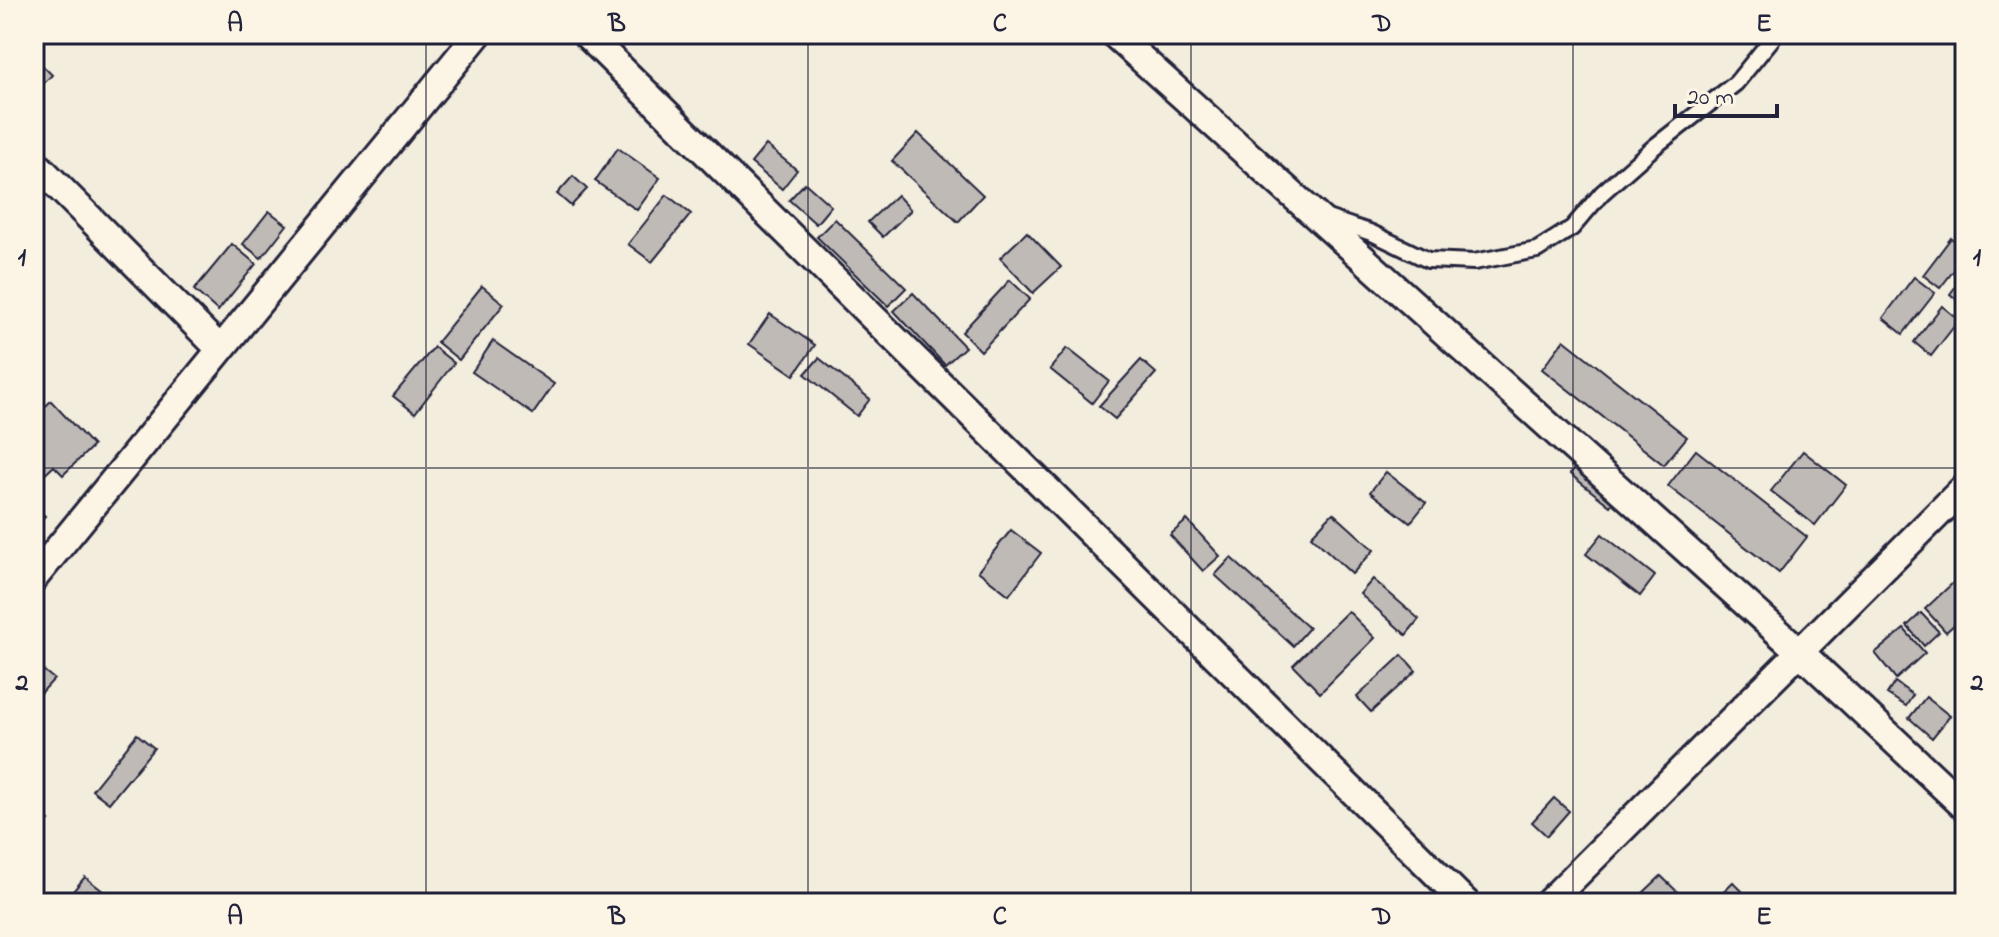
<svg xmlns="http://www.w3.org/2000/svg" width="1999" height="937" viewBox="0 0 1999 937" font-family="'Indie Flower',sans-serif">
<rect width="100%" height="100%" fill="#f3edde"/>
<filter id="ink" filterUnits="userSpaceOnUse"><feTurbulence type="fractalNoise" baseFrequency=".0125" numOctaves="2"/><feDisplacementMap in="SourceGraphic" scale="16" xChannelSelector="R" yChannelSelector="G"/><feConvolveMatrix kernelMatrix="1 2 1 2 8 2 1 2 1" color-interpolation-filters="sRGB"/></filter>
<g filter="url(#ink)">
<!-- building -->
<g fill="#bfbab6" stroke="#22223b" stroke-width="2">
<path d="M34,57L52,75L34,93Z"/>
<path d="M918,133L983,195L958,222L892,161Z"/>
<path d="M766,145L797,170L782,189L751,163Z"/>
<path d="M618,148L660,178L637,210L595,181Z"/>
<path d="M573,176L587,189L571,206L557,194Z"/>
<path d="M805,183L831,206L816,224L789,200Z"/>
<path d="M667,195L691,214L652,262L628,244Z"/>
<path d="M897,195L911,210L883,237L868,222Z"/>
<path d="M269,211L287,225L261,258L243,244Z"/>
<path d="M835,219L906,288L888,306L817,237Z"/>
<path d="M1027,232L1061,267L1033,293L1000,258Z"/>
<path d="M1951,238L1965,249V256L1940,288L1923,275Z"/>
<path d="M232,244L256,264L218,311L194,290Z"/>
<path d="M1965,274V306L1950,294Z"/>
<path d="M1914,277L1935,293L1903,334L1883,318Z"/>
<path d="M1010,280L1030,299L981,351L962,332Z"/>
<path d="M482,286L504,304L459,360L437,342Z"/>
<path d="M34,287L47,300L34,313Z"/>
<path d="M913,293L965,347L945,365L894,311Z"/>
<path d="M1942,306L1959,320L1931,356L1914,342Z"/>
<path d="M770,314L815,345L794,375L749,344Z"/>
<path d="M1564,340L1687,437L1664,465L1542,369Z"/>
<path d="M493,341L554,384L533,414L472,372Z"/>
<path d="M434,347L454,363L415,413L393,396Z"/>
<path d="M1067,348L1109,381L1092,403L1050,369Z"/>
<path d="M819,358L870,399L857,416L805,374Z"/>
<path d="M1141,360L1156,373L1115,419L1099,406Z"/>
<path d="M51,401L93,446L63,475L54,466L39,480L34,474V417Z"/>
<path d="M1696,450L1807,537L1779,573L1668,486Z"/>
<path d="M1803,451L1846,485L1815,525L1771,491Z"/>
<path d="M1580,461L1620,492L1610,506L1570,474Z"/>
<path d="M1386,472L1426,503L1410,523L1370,492Z"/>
<path d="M34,505L45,516L34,527Z"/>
<path d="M1333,513L1374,550L1352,574L1311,536Z"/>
<path d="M1187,520L1220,556L1203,571L1170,535Z"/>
<path d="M1011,530L1041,553L1009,595L978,571Z"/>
<path d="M1602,534L1655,576L1640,596L1586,554Z"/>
<path d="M1231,558L1309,628L1293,646L1215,575Z"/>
<path d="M1373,579L1419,619L1406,635L1360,594Z"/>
<path d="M1955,581L1965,592V615L1946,632L1925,609Z"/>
<path d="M1348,611L1375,638L1320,693L1293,665Z"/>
<path d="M1921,613L1939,632L1924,646L1907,626Z"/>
<path d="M1904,629L1925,653L1896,679L1875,653Z"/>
<path d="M1402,655L1416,671L1371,712L1357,697Z"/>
<path d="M37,665L54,679L34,701V668Z"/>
<path d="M1895,682L1913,695L1906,706L1887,694Z"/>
<path d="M1926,697L1950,716L1932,738L1909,718Z"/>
<path d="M137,734L154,748L109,803L92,790Z"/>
<path d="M1554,798L1569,811L1547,836L1532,822Z"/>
<path d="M34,806L49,821L34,836Z"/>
<path d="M1661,876L1689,903H1656L1644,892Z"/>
<path d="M85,877L118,903H89L73,891Z"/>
<path d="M1733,882L1754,903H1711Z"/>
</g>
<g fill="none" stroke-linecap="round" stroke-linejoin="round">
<defs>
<path id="lane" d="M1327,218L1372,233L1428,260L1474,262L1537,250L1572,228L1602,193L1654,147L1736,83L1776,34"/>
<g id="street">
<path d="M586,34L1466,903"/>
<path d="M1114,34L1800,652L1965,807"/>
<path d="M34,162L220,349"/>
<path d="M34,578L478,34"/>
<path d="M1548,903L1965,487"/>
</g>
</defs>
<!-- lane casing -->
<use href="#lane" stroke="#22223b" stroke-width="20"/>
<!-- street casing -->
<use href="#street" stroke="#22223b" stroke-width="32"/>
<!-- lane -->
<use href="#lane" stroke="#fcf5e5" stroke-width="14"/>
<!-- street -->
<use href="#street" stroke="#fcf5e5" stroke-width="26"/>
</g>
</g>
<!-- grid -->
<path fill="none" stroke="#22223b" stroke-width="2" stroke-opacity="0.55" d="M426,34V903M808,34V903M1191,34V903M1573,34V903M34,468H1965"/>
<!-- margin -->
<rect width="1999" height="937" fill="none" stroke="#fcf5e5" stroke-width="88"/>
<!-- scale -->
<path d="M1675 104v12h102v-12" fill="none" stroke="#22223b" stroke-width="4"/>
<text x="1687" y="104" font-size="24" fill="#22223b" stroke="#fcf5e5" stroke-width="6" paint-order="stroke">20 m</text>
<rect x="44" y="44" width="1911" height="849" fill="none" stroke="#22223b" stroke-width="3"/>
<g font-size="26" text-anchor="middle" font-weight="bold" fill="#22223b">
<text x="235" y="31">A</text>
<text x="617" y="31">B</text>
<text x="1000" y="31">C</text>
<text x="1382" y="31">D</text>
<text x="1764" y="31">E</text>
<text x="22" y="265">1</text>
<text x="1977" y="265">1</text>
<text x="22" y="690">2</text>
<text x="1977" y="690">2</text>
<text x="235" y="924">A</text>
<text x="617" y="924">B</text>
<text x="1000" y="924">C</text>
<text x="1382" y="924">D</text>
<text x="1764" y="924">E</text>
</g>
</svg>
